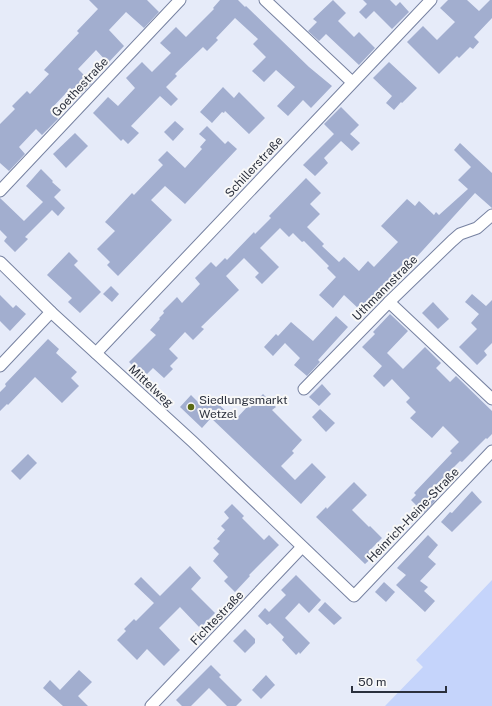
<svg xmlns="http://www.w3.org/2000/svg" width="492" height="706" viewBox="0 0 492 706" font-family="'Public Sans',sans-serif">
<rect width="100%" height="100%" fill="#e6ebf9"/>
<!-- green -->
<path fill="#c5d4fb" d="M492,580V706H385L423,667L416,660Z"/>
<!-- building -->
<g fill="#a2aecf">
<path d="M89,0H147L159,12L144,28L126,12L109,30L124,46L108,63L96,50L78,69L92,83L76,100L67,92L50,110L58,119L42,135L36,129L19,147L25,154L9,171L0,163V124L15,109L12,106L27,91L30,94L49,74L44,70L79,33L77,31L98,9Z"/>
<path d="M220,0H238L245,7L246,6L309,67L332,86L311,108L303,100L288,116L277,106L295,87L276,70L264,82L252,71L266,57L253,44L258,39L235,18L216,38L218,40L207,51L203,47L175,74L177,76L166,87L178,99L171,106L160,96L131,126L139,133L128,144L123,139L121,141L93,113L108,97L118,106L135,88L126,78L142,62L152,72L171,53L160,43L176,27L186,37L214,9L213,8Z"/>
<path d="M333,0L346,13L338,21L354,37L359,32L375,48L359,65L326,34L319,41L308,31L317,22L313,19Z"/>
<path d="M363,0H390L396,6L400,2L409,12L392,29L374,11L366,19L359,12L367,4Z"/>
<path d="M448,0H467L479,11L490,0H492V18L474,37L479,42L473,49L470,47L459,58L457,56L439,74L407,42L423,26L437,40L455,22L440,8Z"/>
<path d="M389,62L417,88L402,103L401,102L394,110L386,103L392,96L373,78Z"/>
<path d="M223,87L234,98L239,92L265,118L249,134L225,111L224,113L222,112L212,123L200,112Z"/>
<path d="M341,107L359,125L350,134L360,143L352,151L341,141L324,158L328,163L315,176L303,165L334,134L324,124Z"/>
<path d="M175,121L184,129L173,141L164,132Z"/>
<path d="M207,126L225,144L228,141L237,149L185,204L165,186L151,200L172,220L118,276L107,265L110,262L97,249L115,231L105,222L132,193L134,195L163,165L158,160L167,151L185,168L202,149L200,147L206,140L199,134Z"/>
<path d="M75,133L88,146L66,168L53,154Z"/>
<path d="M460,143L492,173V208L475,193L413,261L415,263L403,276L398,271L360,310L344,295L333,308L319,295L336,277L327,268L329,266L304,241L302,242L293,233L289,237L280,228L260,248L279,267L262,284L255,277L259,273L244,258L226,276L239,290L201,327L204,329L193,340L185,332L169,349L178,358L170,366L173,369L164,378L153,368L144,377L129,362L156,335L150,330L160,319L159,318L164,313L163,311L177,297L182,303L200,284L195,278L211,262L216,267L225,258L227,260L254,232L255,234L271,218L269,216L306,178L321,193L310,204L320,214L307,227L324,244L322,246L339,262L344,257L359,271L368,261L374,267L398,242L381,226L407,199L415,206L419,201L434,215L436,212L439,215L468,189L458,180L471,167L454,150Z"/>
<path d="M41,169L53,181L52,182L61,190L54,197L65,208L58,216L52,210L25,237L28,239L15,252L4,241L7,237L0,230V198L24,221L43,202L26,186Z"/>
<path d="M69,252L78,261L74,265L101,292L80,313L68,302L72,298L47,275Z"/>
<path d="M111,286L119,294L112,302L103,294Z"/>
<path d="M472,294L486,306L492,300V343L484,351L487,355L477,365L459,347L477,329L471,323L479,314L465,302Z"/>
<path d="M0,295L13,308L16,305L26,314L10,331L0,321Z"/>
<path d="M433,302L449,319L438,329L422,313Z"/>
<path d="M390,314L408,331L387,353L403,369L425,347L441,363L436,368L450,382L456,376L492,411V434L487,439L486,438L462,462L460,461L434,487L437,490L431,497L435,501L424,513L411,500L416,495L414,493L452,453L450,451L459,442L443,426L432,438L410,418L416,412L406,402L410,398L392,379L384,387L373,376L382,366L362,347L375,334L373,332Z"/>
<path d="M336,316L348,327L318,360L320,362L307,376L294,365L300,358L285,343L273,356L264,347L276,334L278,336L291,322L313,341Z"/>
<path d="M48,339L59,349L56,353L77,372L71,378L79,386L62,403L35,377L8,405L7,404L0,411V392L6,386L5,384Z"/>
<path d="M322,384L331,394L319,406L309,397Z"/>
<path d="M263,394L276,407L272,410L302,440L292,451L294,453L281,466L295,480L312,463L326,477L301,504L211,418L202,428L180,407L191,395L200,404L209,395L235,420L248,406L250,408Z"/>
<path d="M320,409L335,423L326,432L312,417Z"/>
<path d="M28,454L37,463L20,480L11,471Z"/>
<path d="M354,482L367,495L352,510L369,527L370,526L382,538L370,550L375,555L365,564L316,517L326,507L327,509Z"/>
<path d="M472,491L482,502L452,532L441,522L450,512L452,513Z"/>
<path d="M232,504L244,516L242,518L264,540L269,535L279,545L249,575L250,576L235,592L224,581L228,577L213,561L219,554L213,548L220,541L217,539L225,530L221,526L229,518L224,512Z"/>
<path d="M428,535L438,545L428,557L436,564L420,581L428,587L424,591L435,601L425,612L396,585L406,575L397,568Z"/>
<path d="M190,566L201,578L191,589L215,613L200,628L180,607L159,628L180,650L164,666L147,649L137,660L117,640L126,631L124,629L134,619L136,621L154,603L134,584L141,577L160,596Z"/>
<path d="M296,575L321,600L309,613L299,603L285,618L310,643L300,654L299,652L296,655L282,640L284,637L270,623L267,625L258,616L265,608L269,612L286,595L281,590Z"/>
<path d="M384,582L395,592L386,602L375,592Z"/>
<path d="M325,602L342,618L334,625L318,610Z"/>
<path d="M245,629L255,639V643L245,653L233,641Z"/>
<path d="M211,665L221,675L219,677L242,700L236,706H227L209,688L191,706H182L176,700Z"/>
<path d="M79,670L92,682L78,696L88,706H63L43,688L50,680L60,690Z"/>
<path d="M266,675L275,685L261,699L252,690Z"/>
</g>
<g fill="none" stroke-linecap="round" stroke-linejoin="round">
<defs>
<g id="minor">
<path d="M265,0L352,82"/>
<path d="M0,191L180,0"/>
<path d="M0,262L51,312L193,442L354,596L492,451"/>
<path d="M389,302L492,399"/>
<path d="M96,353L431,0"/>
<path d="M0,366L51,312"/>
<path d="M304,389L389,302L452,241L460,234L477,228L492,215"/>
<path d="M151,706L302,547"/>
</g>
</defs>
<!-- minor casing -->
<use href="#minor" stroke="#7782a1" stroke-width="13"/>
<!-- minor -->
<use href="#minor" stroke="#fff" stroke-width="11"/>
</g>
<!-- markers -->
<circle fill="#5a6912" stroke="#f8f8f8" stroke-width="1.5" cx="191" cy="407" r="4"/>
<g text-anchor="middle" stroke-width="4" stroke-linejoin="round" paint-order="stroke">
<!-- street labels -->
<g font-size="12" fill="#2b303d" stroke="#f8f8f8">
<text transform="translate(80 87) rotate(-47)" y="4">Goethestraße</text>
<text transform="translate(254 167) rotate(-47)" y="4">Schillerstraße</text>
<text transform="translate(385 288) rotate(-45)" y="4">Uthmannstraße</text>
<text transform="translate(151 386) rotate(43)" y="4">Mittelweg</text>
<text transform="translate(413 515) rotate(-46)" y="4">Heinrich-Heine-Straße</text>
<text transform="translate(217 618) rotate(-46)" y="4">Fichtestraße</text>
</g>
<!-- poi labels -->
<g font-size="12" fill="#2b303d" stroke="#f8f8f8" text-anchor="start">
<text x="199" y="404">Siedlungsmarkt<tspan x="199" dy="14">Wetzel</tspan></text>
</g>
</g>
<!-- scale -->
<path d="M352 686v6h94v-6" fill="none" stroke="#2b303d" stroke-width="2"/>
<text x="358" y="686" font-size="12" fill="#2b303d" stroke="#f8f8f8" stroke-width="3" paint-order="stroke">50 m</text>
</svg>
